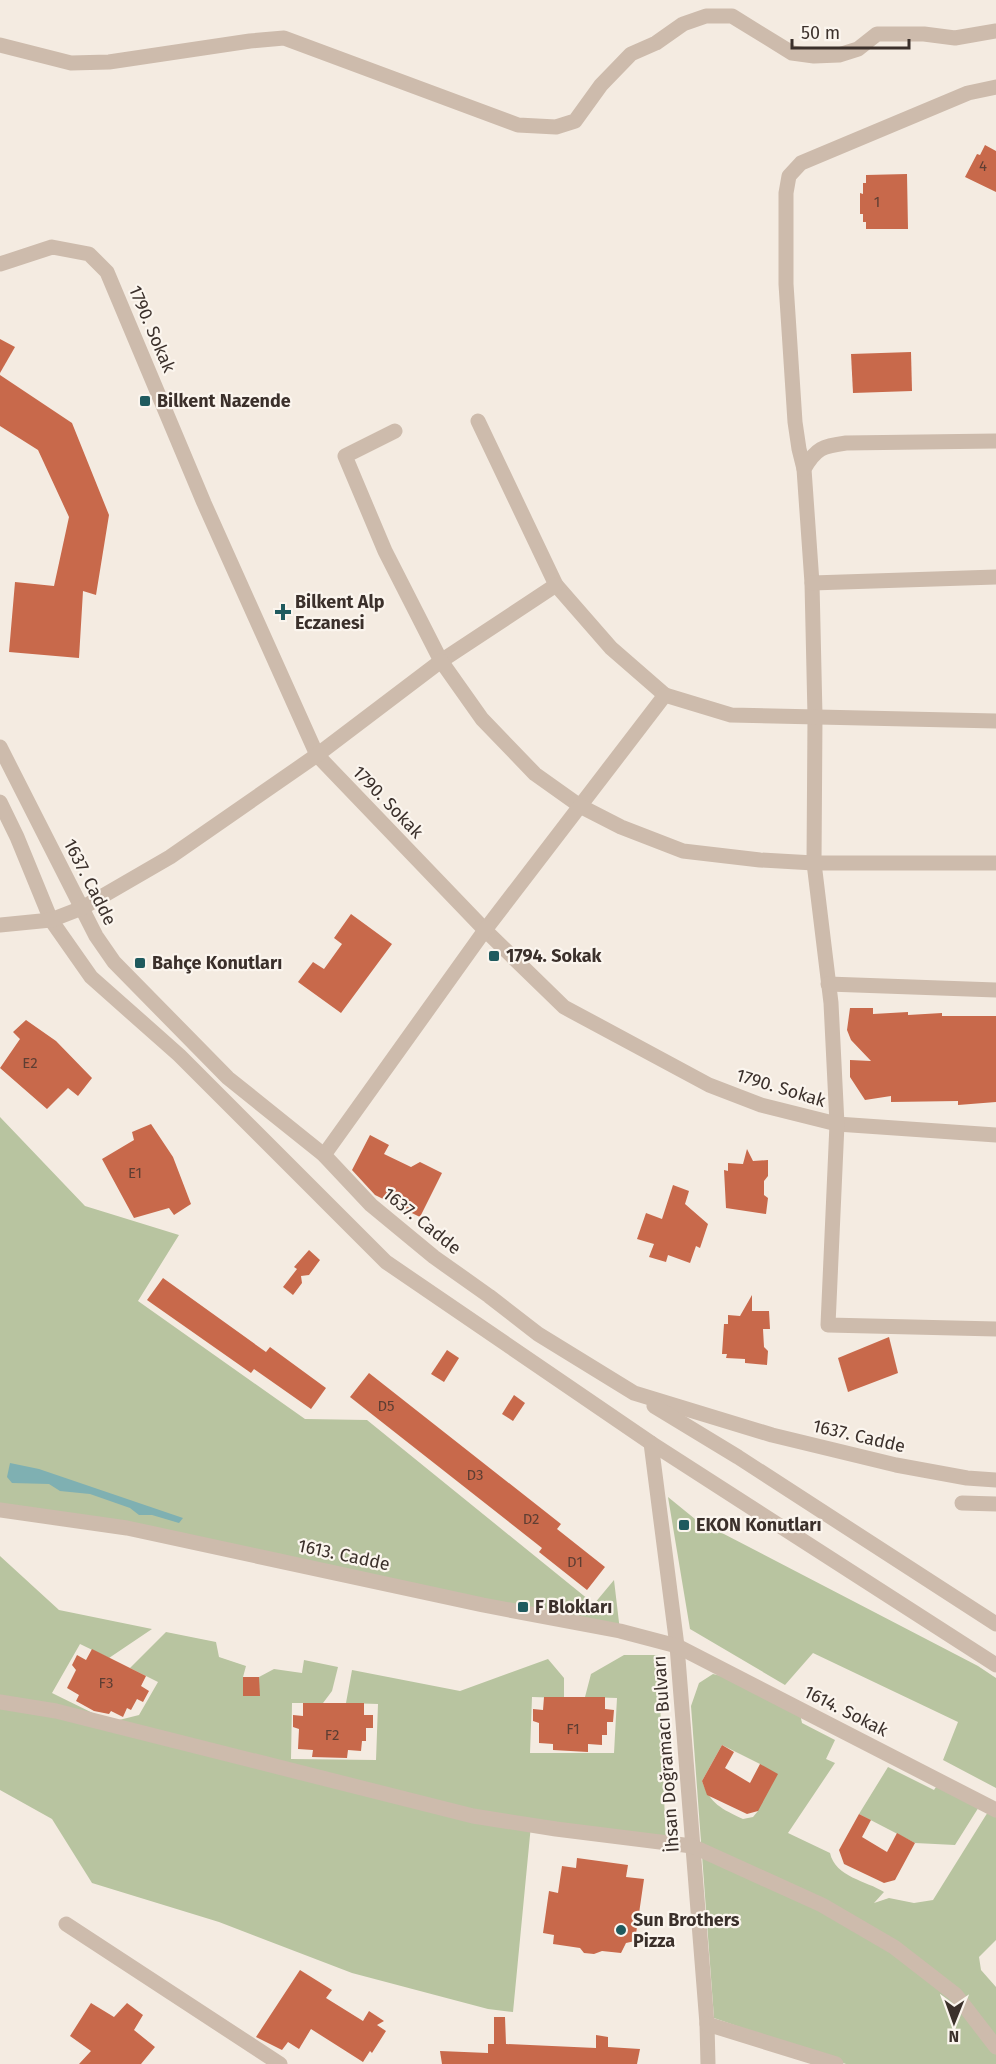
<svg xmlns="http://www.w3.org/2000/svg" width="996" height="2064" viewBox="0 0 996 2064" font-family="'Fira Sans',sans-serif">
<rect width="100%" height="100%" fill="#f4ebe1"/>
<!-- green -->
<g fill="#b8c4a0" fill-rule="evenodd">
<path d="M0,1117L85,1206L179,1235L138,1301L305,1419L367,1420L594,1604L614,1580L620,1631L0,1509Z"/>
<path d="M668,1497L695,1519L978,1666L996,1678V1788L943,1760L958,1722L813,1653L785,1685L690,1629Z"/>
<path d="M0,1556L59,1610L152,1629L109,1658L80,1644L52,1693L111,1722L139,1715L158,1682L130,1668L166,1632L216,1642L219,1657L246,1666L243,1677L244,1696H259V1677L274,1669L302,1673L304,1660L338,1667L332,1691L323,1703H292L291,1759L376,1760L378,1704L346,1703L352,1670L460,1691L548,1659L564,1678V1698L532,1697L530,1753H614L617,1698L585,1697L591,1674L624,1655H658L666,1843L531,1825L513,2012L488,2009L352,1973L219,1922L92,1883L52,1819L0,1790Z"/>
<path d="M713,1674L730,1678L800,1714L802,1723L835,1740L826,1759L835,1763L788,1833L830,1853C835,1877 867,1881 884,1892L874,1903L889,1898L914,1903L933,1900L991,1807L996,1810V1940L979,1957L981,1970L996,1987V2064H846L714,2018L691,1706L699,1683ZM722,1745L760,1764L758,1811L753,1817L743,1819C722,1809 710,1804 702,1781Z"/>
<path d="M888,1767L934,1790L940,1781L982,1802L955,1845L915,1843L859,1814Z"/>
</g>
<!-- water -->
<path fill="#7fb0b2" d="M10,1463L39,1469L183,1518L179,1523L152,1515H139L130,1508L90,1494L60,1491L49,1484L12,1483L7,1477Z"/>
<!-- building -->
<g fill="#c8694b">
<path d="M985,145L996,151V192L965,177L977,154L980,155Z"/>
<path d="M907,174L908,229H866V222H863V214H860V193L863,194V183H866V175Z"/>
<path d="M0,339L15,347L0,373Z"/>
<path d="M911,352L912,391L853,393L851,354Z"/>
<path d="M0,375L72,423L109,515L96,595L83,591L79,658L9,652L15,582L54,586L69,517L38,450L0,426Z"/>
<path d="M351,914L392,944L341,1013L298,982L313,962L324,969L342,944L334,938Z"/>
<path d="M850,1008H873V1014L908,1012V1015L942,1013V1016H996V1102L958,1105V1101L891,1102V1096L865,1100L850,1077V1060L871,1061L851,1040L847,1030Z"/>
<path d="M26,1020L56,1041L92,1078L78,1096L68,1088L47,1109L0,1068L20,1039L13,1032Z"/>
<path d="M151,1124L173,1157L191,1204L174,1215L169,1208L134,1218L102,1159L134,1140L132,1132Z"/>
<path d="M370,1135L389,1145L384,1154L411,1167L420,1162L442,1173L420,1217L375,1195L352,1170Z"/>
<path d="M747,1149L753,1161L768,1160V1176L764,1181V1195L768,1198L766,1214L726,1208L724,1170L728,1171V1163L743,1164Z"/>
<path d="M673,1185L689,1191L685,1204L708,1224L700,1248L696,1246L690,1263L668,1255L666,1262L649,1257L654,1244L637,1239L646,1213L662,1219Z"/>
<path d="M309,1250L320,1260L309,1275L301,1276L302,1283L293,1295L283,1287L297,1269L294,1267Z"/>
<path d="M163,1278L266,1352L270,1347L326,1388L311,1409L254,1369L251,1373L147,1300Z"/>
<path d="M752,1295V1311H769L770,1329H763L764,1347L768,1351L767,1365L745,1363V1359L726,1358L727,1354H722L724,1324H728V1315L740,1316Z"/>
<path d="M889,1337L898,1373L848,1392L838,1358Z"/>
<path d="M447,1350L459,1358L444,1382L431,1374Z"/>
<path d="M369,1373L561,1524L557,1529L605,1567L587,1590L539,1552L542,1548L350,1397Z"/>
<path d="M514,1395L525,1403L513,1421L502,1414Z"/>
<path d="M92,1649L146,1676L141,1686L149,1691L143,1702L137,1699L131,1710L127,1708L123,1717L111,1711L109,1714L94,1711L76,1701L79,1695L67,1688L76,1670L72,1665L77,1655L86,1660Z"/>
<path d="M243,1677H259L260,1696H243Z"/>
<path d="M544,1697H605V1709L614,1710L613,1722H607V1735H602V1745L588,1744V1752L553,1750V1744L539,1743V1723L533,1721V1709L543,1710Z"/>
<path d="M303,1703H364V1715H373V1728H366V1741H362L361,1751L348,1750L347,1758L312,1757L313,1750L298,1749L299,1729L293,1727V1715L303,1716Z"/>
<path d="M722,1745L734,1752L725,1768L750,1783L760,1764L778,1774L758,1811L747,1814L707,1795L702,1781Z"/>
<path d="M859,1814L871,1820L862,1837L887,1852L897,1833L915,1843L895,1880L884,1883L844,1864L839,1850Z"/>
<path d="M577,1858L628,1865L626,1877L644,1879L635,1941L626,1943L621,1953L602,1951L594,1954L584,1953L580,1948L553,1944L554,1935L543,1933L549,1891L558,1893L562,1866L576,1868Z"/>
<path d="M300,1970L332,1990L326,1998L363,2021L369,2011L384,2021L377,2025L386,2031L372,2053L370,2051L363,2062L311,2029L299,2049L288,2042L282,2050L256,2037Z"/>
<path d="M91,2003L114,2017L127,2003L143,2015L134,2030L155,2047L141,2064H79L91,2051L70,2036Z"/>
<path d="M494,2017H505L506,2044L596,2048V2035L608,2037V2047L640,2049L637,2064H442L440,2051L488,2053V2044H494Z"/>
</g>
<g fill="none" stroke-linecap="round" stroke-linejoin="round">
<!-- minor -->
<g stroke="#cdbbac" stroke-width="15">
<path d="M0,45L71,63L109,62L250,41L284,38L518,125L556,127L575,121L601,85L631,54L656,43L683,24L706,16H732L792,53L814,56L839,55L858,49L877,34H924L955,38L996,31"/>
<path d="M0,264L52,247L89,254L107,272L204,503L317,755L485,930L564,1007L709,1085L761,1105L837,1124L996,1135"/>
<path d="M478,421L556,585L611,648L665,695"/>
<path d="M395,431L345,456L385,551L441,661L556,585"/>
<path d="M996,441L846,443C823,446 816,448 804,469L812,583L815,716L814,863L831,1003L837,1124L828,1325L996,1329"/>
<path d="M804,469L799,449L795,422L786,284V193L789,176L801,163L968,93L996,87"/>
<path d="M812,583L996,577"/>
<path d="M0,747L96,936L114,962L228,1078L324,1155L371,1205L434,1257L489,1296L538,1334L634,1393L772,1435L896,1465L967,1478L996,1480"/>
<path d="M0,802L17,837L51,920L91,977L179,1055L386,1262L651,1443L996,1665"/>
<path d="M0,925L51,920L82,908L170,857L317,755L441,661L482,719L535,774L580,806L665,695L731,715L996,721"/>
<path d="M828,984L996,990"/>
<path d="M324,1155L485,930L580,806L621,827L683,851L760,860L814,863H996"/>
<path d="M654,1406L738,1457L996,1624"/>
<path d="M651,1443L677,1646L707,2024L708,2064"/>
<path d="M962,1503L996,1504"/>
<path d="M0,1510L127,1528L483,1605L620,1631L677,1646L996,1810"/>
<path d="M0,1702L56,1711L473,1816L556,1829L692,1846L822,1905L894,1947L956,1995L996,2047"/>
<path d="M66,1924L280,2064"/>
<path d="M707,2024L836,2064"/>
</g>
</g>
<!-- markers -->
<g fill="#1f5a5e" stroke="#fbf5ee" stroke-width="2">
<rect x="139" y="395" width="12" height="12" rx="3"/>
<path d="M280 603h6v6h6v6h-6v6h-6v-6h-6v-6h6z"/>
<rect x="488" y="950" width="12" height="12" rx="3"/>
<rect x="134" y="957" width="12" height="12" rx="3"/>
<rect x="678" y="1519" width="12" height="12" rx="3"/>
<rect x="517" y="1601" width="12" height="12" rx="3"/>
<circle cx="621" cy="1930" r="6"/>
</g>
<g text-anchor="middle" stroke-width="4.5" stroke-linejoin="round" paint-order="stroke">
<!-- number labels -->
<g font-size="15" fill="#5e3e33">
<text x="983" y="171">4</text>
<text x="877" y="207">1</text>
<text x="30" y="1068">E2</text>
<text x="135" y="1178">E1</text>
<text x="386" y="1411">D5</text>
<text x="475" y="1480">D3</text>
<text x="531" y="1524">D2</text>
<text x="575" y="1567">D1</text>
<text x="106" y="1688">F3</text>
<text x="573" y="1734">F1</text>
<text x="332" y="1740">F2</text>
</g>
<!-- street labels -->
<g font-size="18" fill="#3b302b" stroke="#fbf5ee">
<text transform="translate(152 329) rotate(67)" y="6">1790. Sokak</text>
<text transform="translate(388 802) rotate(46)" y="6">1790. Sokak</text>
<text transform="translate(90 882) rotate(63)" y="6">1637. Cadde</text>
<text transform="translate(781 1088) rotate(17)" y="6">1790. Sokak</text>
<text transform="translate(422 1221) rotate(39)" y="6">1637. Cadde</text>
<text transform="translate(859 1436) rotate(13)" y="6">1637. Cadde</text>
<text transform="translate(344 1555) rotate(12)" y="6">1613. Cadde</text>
<text transform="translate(846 1711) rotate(27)" y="6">1614. Sokak</text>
<text transform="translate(666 1754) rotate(-94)" y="6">İhsan Doğramacı Bulvarı</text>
</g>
<!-- poi labels -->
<g font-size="18" font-weight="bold" fill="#3b302b" stroke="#fbf5ee" text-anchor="start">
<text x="157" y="407">Bilkent Nazende</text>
<text x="295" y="608">Bilkent Alp<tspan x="295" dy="21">Eczanesi</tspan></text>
<text x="506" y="962">1794. Sokak</text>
<text x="152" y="969">Bahçe Konutları</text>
<text x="696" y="1531">EKON Konutları</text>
<text x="535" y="1613">F Blokları</text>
<text x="633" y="1926">Sun Brothers<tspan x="633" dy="21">Pizza</tspan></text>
</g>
</g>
<!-- north arrow -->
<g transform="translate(954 2022) rotate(181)" stroke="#fbf5ee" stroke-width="4.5" paint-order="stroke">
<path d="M0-4.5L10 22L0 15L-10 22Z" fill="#3b302b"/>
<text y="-9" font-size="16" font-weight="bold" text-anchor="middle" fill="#3b302b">N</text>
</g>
<!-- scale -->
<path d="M792 39v9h117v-9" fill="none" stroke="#3b302b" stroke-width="3"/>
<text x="801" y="39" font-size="18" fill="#3b302b" stroke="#fbf5ee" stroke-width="4.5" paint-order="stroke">50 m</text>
</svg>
